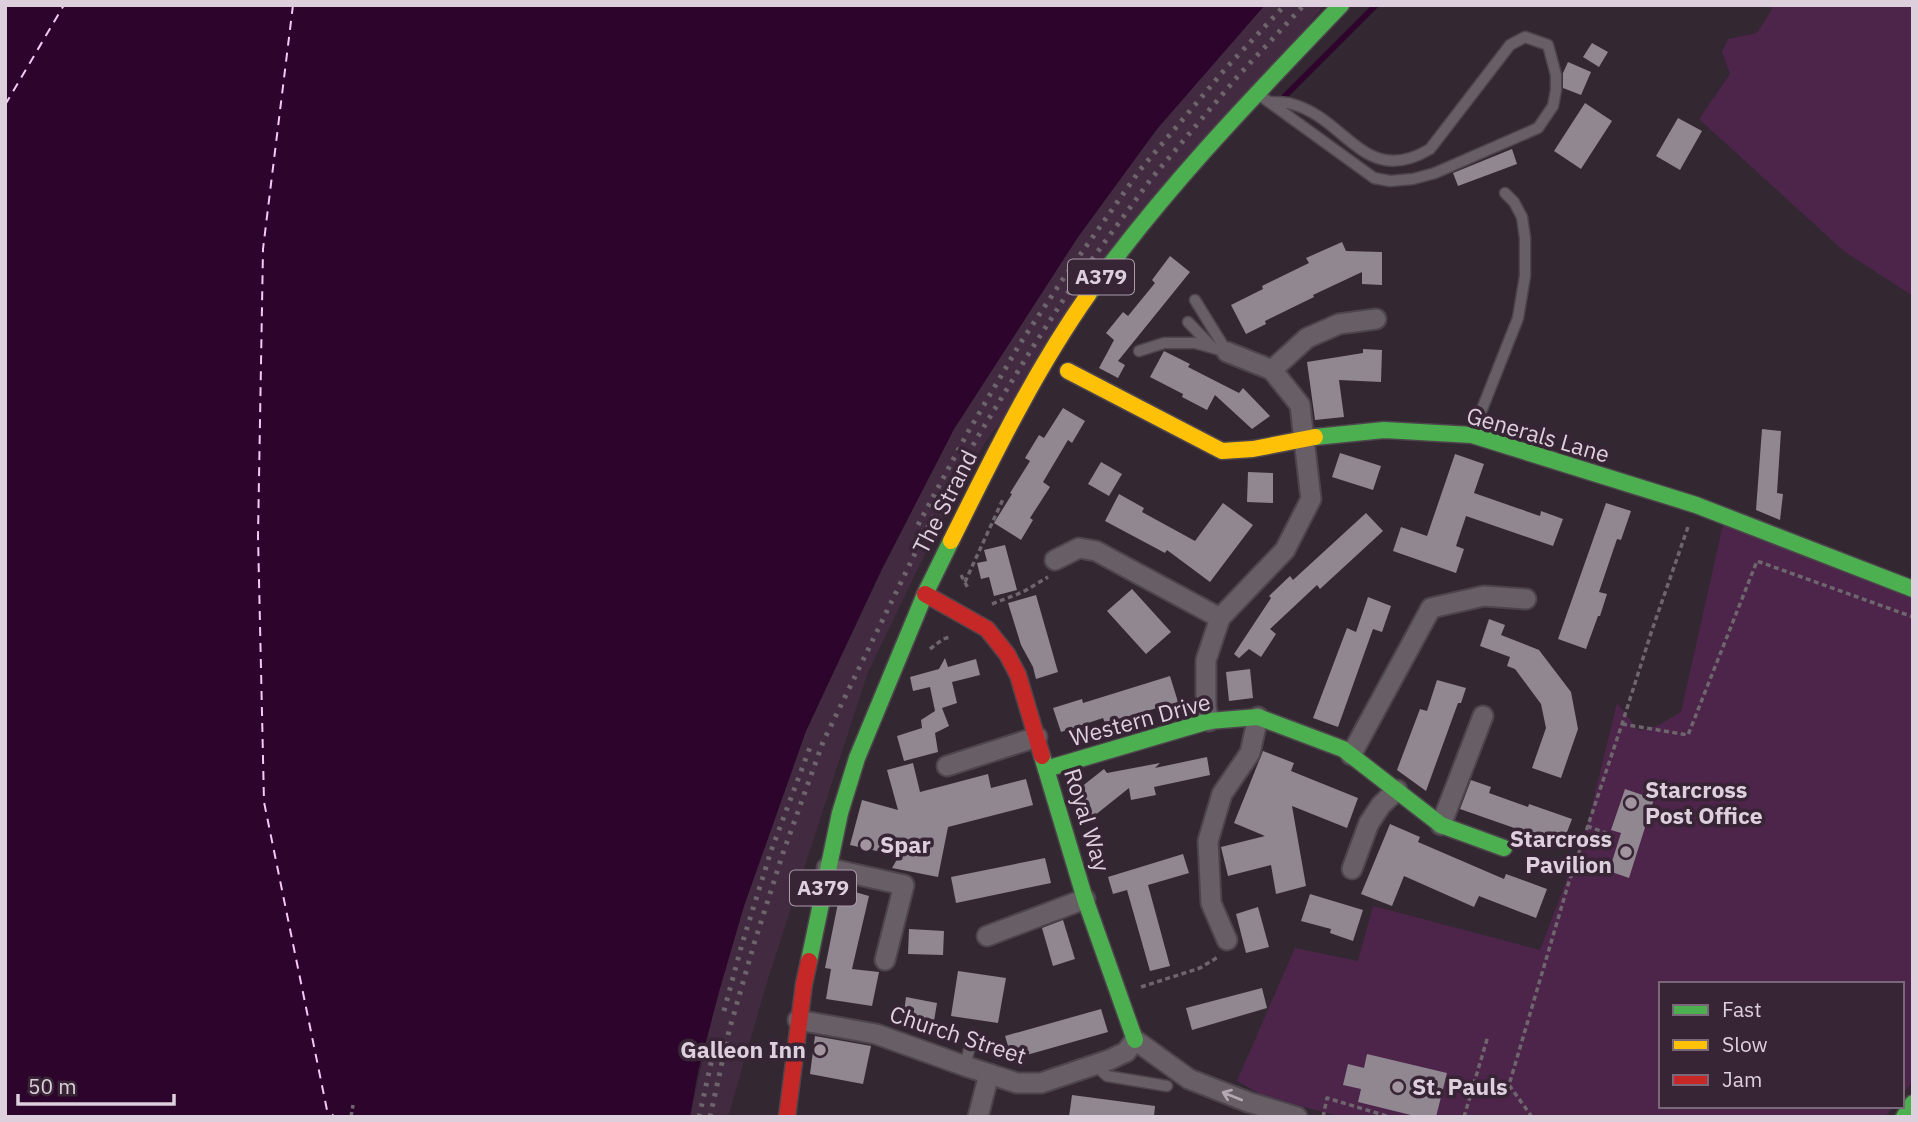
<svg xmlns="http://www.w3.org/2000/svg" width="1918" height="1122" viewBox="0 0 1918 1122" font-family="'IBM Plex Sans',sans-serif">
<rect width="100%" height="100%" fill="#332832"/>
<!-- built -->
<path fill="#422b40" d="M1264,5H1324L985,442L936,531L868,672L766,985L728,1117H690L718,990L744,906L806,731L881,571L954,429L1078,237L1157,129Z"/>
<!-- green -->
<g fill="#4d254b">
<path d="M1768,5H1913V296L1845,252L1699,119L1730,74L1722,52L1728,39L1757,33L1772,9Z"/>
<path d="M1723,525L1913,592V1081L1902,1095V984H1661V1106H1893L1885,1117H1341L1262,1095L1237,1081L1295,948L1358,961L1373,906L1540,950L1587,826L1617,703L1639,731L1659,725L1681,712Z"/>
</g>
<!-- water -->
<path fill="#2c042c" d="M5,5H1265L1157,129L1078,237L954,429L881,571L806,731L744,906L719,992L698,1072L690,1117H5Z"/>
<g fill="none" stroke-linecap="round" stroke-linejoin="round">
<!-- stream -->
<path stroke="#2c042c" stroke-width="6" d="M1285,96L1376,5"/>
<!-- ferry -->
<g stroke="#f7c8f4" stroke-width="2" stroke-dasharray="9 7" stroke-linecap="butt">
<path d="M293,5L263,249L258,536L264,802L327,1110L335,1117"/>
<path d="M5,105L64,5"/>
</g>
</g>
<!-- building -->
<g fill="#918790">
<path d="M1592,43L1608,52L1599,67L1583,57Z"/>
<path d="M1568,62L1591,72L1581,95L1563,88V73Z"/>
<path d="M1585,103L1612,121L1581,169L1554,151Z"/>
<path d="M1678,118L1702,131L1680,170L1656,156Z"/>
<path d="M1512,149L1517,164L1458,186L1453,173Z"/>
<path d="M1342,242L1346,251L1382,252V285L1362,284V272L1313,295L1314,297L1265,321L1266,324L1246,334L1231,305L1263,289L1262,286L1309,263L1306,258Z"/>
<path d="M1170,256L1190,272L1118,361L1125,365L1118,378L1099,368L1114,340L1106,333L1123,312L1128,316L1155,283L1152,280Z"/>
<path d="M1363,349L1382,350L1381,382L1339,380L1344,417L1315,420L1307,362L1363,353Z"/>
<path d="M1164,351L1190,364L1188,367L1239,393L1243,388L1270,416L1252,429L1215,395L1207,410L1182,397L1183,394L1150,377Z"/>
<path d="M1063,408L1085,421L1072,443L1068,440L1043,482L1050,487L1030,518L1033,520L1021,540L994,523L1012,494L1010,493L1030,461L1025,458L1039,435L1044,438Z"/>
<path d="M1762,429L1781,431L1777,493L1783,494L1780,520L1756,510Z"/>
<path d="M1340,453L1381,466L1373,490L1332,477Z"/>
<path d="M1455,454L1484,464L1474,493L1540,516L1541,511L1563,519L1553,546L1466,516L1456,546L1464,549L1456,573L1393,551L1401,527L1427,536Z"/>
<path d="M1101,462L1122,474L1109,496L1088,484Z"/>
<path d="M1248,472L1273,473V503L1247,502Z"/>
<path d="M1119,494L1144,508L1142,512L1195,541L1223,503L1253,525L1210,582L1167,550L1165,553L1105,521Z"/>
<path d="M1606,503L1631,511L1621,540L1617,539L1599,592L1607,594L1600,616H1598L1586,649L1558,639Z"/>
<path d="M1366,513L1383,531L1320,589L1317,585L1270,629L1276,634L1261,657L1249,649L1239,658L1234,654L1271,598L1269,596L1290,576L1293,580Z"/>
<path d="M1005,545L1017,590L994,596L989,577L981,579L977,563L987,561L984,550Z"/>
<path d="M1132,589L1171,632L1146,654L1107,611Z"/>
<path d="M1036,595L1058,672L1036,679L1033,667L1021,645L1008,603Z"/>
<path d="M1368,597L1391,606L1382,632L1373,629L1338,727L1313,718L1347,628L1356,632Z"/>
<path d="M1489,619L1505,625L1501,635L1539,650L1571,692L1578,729L1561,778L1532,768L1546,728L1541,704L1515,669L1507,666L1510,657L1480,646Z"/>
<path d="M945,658L948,667L976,659L980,675L952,682L957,703L942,708L949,726L935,733L938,752L904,761L897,736L922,728L921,720L935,711L930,687L913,691L910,677L939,669Z"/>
<path d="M1250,669L1253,698L1229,701L1226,672Z"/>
<path d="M1170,676L1178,702L1105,723L1103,718L1061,732L1053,708L1082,699L1083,703Z"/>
<path d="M1437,680L1466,688L1461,703H1458L1426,791L1397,770L1420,709L1427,711Z"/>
<path d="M1263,751L1294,763L1291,771L1358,798L1347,828L1292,806L1306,886L1276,894L1271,865L1228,876L1221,847L1265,836L1234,823Z"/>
<path d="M1207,757L1210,775L1154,787L1156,795L1131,800L1129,788L1089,820L1071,795L1104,769L1107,773L1160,763L1155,768Z"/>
<path d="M913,763L920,792L988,774L991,788L1026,779L1033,805L948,827L938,877L892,868L899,856L850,845L862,800L898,810L887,770Z"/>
<path d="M1471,780L1491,787L1489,793L1528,807L1529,804L1572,819L1561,848L1519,833L1520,830L1460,809Z"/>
<path d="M1625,789L1654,799L1629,878L1609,871L1621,833L1611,830Z"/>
<path d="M1390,824L1420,837L1418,842L1504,879L1506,874L1547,889L1536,918L1479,896L1474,907L1404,876L1392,906L1361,894Z"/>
<path d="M1183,854L1189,873L1148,885L1170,966L1150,971L1127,890L1113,894L1108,877Z"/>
<path d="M1045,858L1051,883L956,903L951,877Z"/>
<path d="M841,888L869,896L852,969L879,972L872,1006L826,999L831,969L825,968Z"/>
<path d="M1310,894L1363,910L1353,941L1330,933L1331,929L1301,921Z"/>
<path d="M1258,907L1269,947L1246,953L1236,914Z"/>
<path d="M1063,920L1075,959L1053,966L1042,928Z"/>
<path d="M909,929L944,931L943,955L908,954Z"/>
<path d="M958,971L1006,978L998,1023L951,1016Z"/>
<path d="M1262,988L1267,1008L1192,1030L1186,1008Z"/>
<path d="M906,997L937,1003L933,1027L903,1021Z"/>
<path d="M1101,1009L1108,1032L1012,1059L1005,1036Z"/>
<path d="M815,1036L871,1046L863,1084L810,1074Z"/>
<path d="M1367,1054L1447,1073L1436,1117H1419L1358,1102L1361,1089L1343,1085L1348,1064L1364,1068Z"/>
<path d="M1072,1095L1155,1106L1154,1117H1069Z"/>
</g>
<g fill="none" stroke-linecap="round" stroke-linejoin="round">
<defs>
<g id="lane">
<path d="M1258,94L1374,178L1390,181L1413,179L1435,173L1538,128L1553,106L1556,90V75L1548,45L1525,37L1510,45L1430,149C1365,188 1347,119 1292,104C1286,102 1278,102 1271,102"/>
<path d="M1195,300L1227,352"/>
<path d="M1188,322L1212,347"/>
<path d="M1139,351L1164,343H1195L1227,352"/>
<path d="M1473,432L1518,318L1525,276V238L1522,217L1514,202L1505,193"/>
<path d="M1095,1065L1107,1076L1167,1086"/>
<path d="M965,1066L973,1034"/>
</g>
<g id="street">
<path d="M1227,352L1272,370"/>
<path d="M1055,560L1079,548L1096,551L1220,618"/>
<path d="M1209,721L1206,707V660L1220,618L1285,550L1311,499L1300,405L1272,370L1307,338L1339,324L1376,319"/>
<path d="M1351,755L1431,608L1484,596L1526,599"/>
<path d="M947,766L1037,737"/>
<path d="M1441,825L1483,716"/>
<path d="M827,868L904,885L885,960"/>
<path d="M1352,869L1369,823L1381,805L1397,790"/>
<path d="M987,936L1085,899"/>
<path d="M1227,940L1211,903L1208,841L1222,794L1250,753L1258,717"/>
<path d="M798,1020L876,1034L965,1066L1017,1083H1041L1109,1060L1126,1052L1135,1040L1189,1079L1248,1102L1297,1117"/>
<path d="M978,1117L989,1074"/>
</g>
<g id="fast">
<path d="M1088,295C1163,190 1252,98 1341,5"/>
<path d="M1315,437L1384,430L1472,435L1696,505L1913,589"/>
<path d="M1042,756L1085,899L1135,1040"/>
<path d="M1046,769L1209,721L1258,717L1343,749L1441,825L1504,848"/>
<path d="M809,961L840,813L857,758L925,594L951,541"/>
<path d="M1904,1117L1913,1103"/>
</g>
<g id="slow">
<path d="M1068,371L1222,451L1253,449L1315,437"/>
<path d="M951,541C993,457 1034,372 1088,295"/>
</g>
<g id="jam">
<path d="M925,594L987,629L1007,654L1018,675L1042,756"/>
<path d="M787,1117L804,984L809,961"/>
</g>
</defs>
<!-- lane casing -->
<use href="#lane" stroke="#4d444c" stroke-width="13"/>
<!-- street casing -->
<use href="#street" stroke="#4d444c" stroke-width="23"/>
<!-- fast casing -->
<use href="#fast" stroke="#4d444c" stroke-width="19"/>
<!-- slow casing -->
<use href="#slow" stroke="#4d444c" stroke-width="19"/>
<!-- jam casing -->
<use href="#jam" stroke="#4d444c" stroke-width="19"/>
<!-- path -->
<g stroke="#6e666d" stroke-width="3.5" stroke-dasharray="5 3.5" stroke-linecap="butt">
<path d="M961,575L969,590"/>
<path d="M965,582L1004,497"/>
<path d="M992,604L1023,592L1048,577"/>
<path d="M930,649L943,639L950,637"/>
<path d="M1622,724L1688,735L1757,561L1913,617"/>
<path d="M1587,826L1611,835"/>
<path d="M1141,987L1200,968L1218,957"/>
<path d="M351,1117L353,1105"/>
<path d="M1323,1117L1327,1098L1390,1117"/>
<path d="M1464,1117L1488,1036"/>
<path d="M1532,1117L1509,1085L1568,885L1622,724L1652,630L1688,527"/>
</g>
<!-- lane -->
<use href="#lane" stroke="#675e66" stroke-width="10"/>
<!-- street -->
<use href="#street" stroke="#675e66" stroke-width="19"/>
<!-- fast -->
<use href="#fast" stroke="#4caf50" stroke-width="16"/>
<!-- slow -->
<use href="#slow" stroke="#ffc107" stroke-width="16"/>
<!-- jam -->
<use href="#jam" stroke="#c62828" stroke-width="16"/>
<!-- rail -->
<g stroke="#6d646c" stroke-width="5" stroke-dasharray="3.5 7" stroke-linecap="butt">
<path d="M918,525L968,432L1021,342L1061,282L1140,170L1227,67L1285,5"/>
<path d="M724,1011L742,944L771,851L812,742"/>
<path d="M699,1117L712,1059"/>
<path d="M710,1117L729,1031L754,944L783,853L823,742L927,529L977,438L1031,350L1071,288L1151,179L1238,76L1304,5"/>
</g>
</g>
<!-- one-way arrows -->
<defs><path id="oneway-shaft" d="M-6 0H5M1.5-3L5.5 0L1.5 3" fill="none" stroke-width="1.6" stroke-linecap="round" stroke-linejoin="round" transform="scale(1.75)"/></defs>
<use stroke="#b4a8b3" href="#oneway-shaft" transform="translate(1232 1096) rotate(-158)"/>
<!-- markers -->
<g fill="#a295a0" stroke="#372435" stroke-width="2.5">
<circle cx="1631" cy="803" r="7"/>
<circle cx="866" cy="845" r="7"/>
<circle cx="1626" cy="852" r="7"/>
<circle cx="820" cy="1050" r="7"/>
<circle cx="1398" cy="1087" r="7"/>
</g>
<g text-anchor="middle" stroke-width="7" stroke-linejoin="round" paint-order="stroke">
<!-- shield labels -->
<g fill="#372435" stroke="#ab9caa" stroke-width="2">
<rect x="1068" y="259.5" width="66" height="35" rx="5"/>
<rect x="790" y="870.5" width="66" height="35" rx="5"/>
</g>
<g font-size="21" font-weight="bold" fill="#ddd0dc">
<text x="1101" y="284">A379</text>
<text x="823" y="895">A379</text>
</g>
<!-- street labels -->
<g font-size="23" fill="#ddd0dc" stroke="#372435">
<text transform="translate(1538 435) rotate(16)" y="8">Generals Lane</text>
<text transform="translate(945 502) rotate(-63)" y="8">The Strand</text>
<text transform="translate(1140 720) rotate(-15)" y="8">Western Drive</text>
<text transform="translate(1087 820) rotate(73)" y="8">Royal Way</text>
<text transform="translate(958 1035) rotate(18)" y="8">Church Street</text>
</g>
<!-- poi labels -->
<g font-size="23" font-weight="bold" fill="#ddd0dc" stroke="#372435" text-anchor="start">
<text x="1645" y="798">Starcross<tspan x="1645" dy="26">Post Office</tspan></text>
<text x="1612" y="847" text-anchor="end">Starcross<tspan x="1612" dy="26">Pavilion</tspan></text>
<text x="880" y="853">Spar</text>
<text x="806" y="1058" text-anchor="end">Galleon Inn</text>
<text x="1412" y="1095">St. Pauls</text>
</g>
</g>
<!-- border -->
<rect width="1918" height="1122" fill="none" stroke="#ddd0dc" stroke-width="14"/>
<!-- legend -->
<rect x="1659" y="982" width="245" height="126" fill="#372435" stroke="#796978" stroke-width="2"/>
<rect x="1673" y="1005" width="35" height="10" fill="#4caf50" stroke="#796978" stroke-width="2"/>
<text x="1722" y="1017" font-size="21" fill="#ddd0dc">Fast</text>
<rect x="1673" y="1040" width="35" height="10" fill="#ffc107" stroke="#796978" stroke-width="2"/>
<text x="1722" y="1052" font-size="21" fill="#ddd0dc">Slow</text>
<rect x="1673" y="1075" width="35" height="10" fill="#c62828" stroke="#796978" stroke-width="2"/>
<text x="1722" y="1087" font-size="21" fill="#ddd0dc">Jam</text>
<!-- scale -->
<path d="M18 1094v10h156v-10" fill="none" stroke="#ddd0dc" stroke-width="3.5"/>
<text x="28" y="1094" font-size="21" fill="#ddd0dc" stroke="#372435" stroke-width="5" paint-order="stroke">50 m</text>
</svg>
